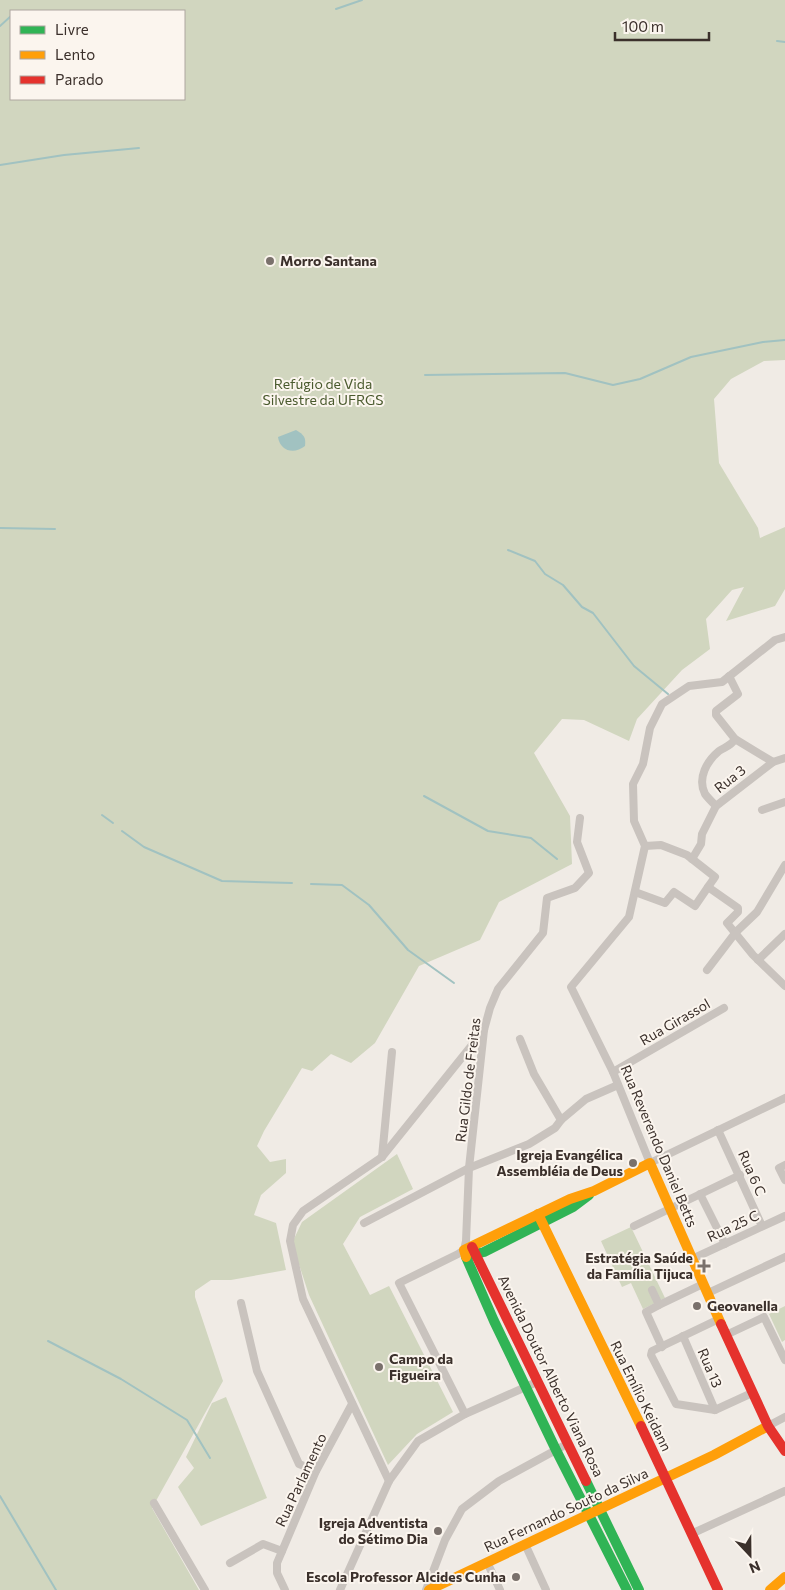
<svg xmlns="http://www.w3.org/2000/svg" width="785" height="1590" viewBox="0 0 785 1590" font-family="Commissioner,sans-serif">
<rect width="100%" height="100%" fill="#f0ebe5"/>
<!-- green -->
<g fill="#d1d6bf" fill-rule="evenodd">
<path d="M0,0H785V360L764,361L731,379L714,399L719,463L758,528L760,538L785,527V589L775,606L726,621L744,587L732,590L706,619L710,649L682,670L637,719L629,741L584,720L562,719L534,753L570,816L572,864L499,902L480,940L419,966L375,1043L351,1063L331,1054L312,1071L302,1068L264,1131L257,1146L270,1162L286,1159V1173L261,1195L254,1215L276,1223L286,1270L231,1280H211L195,1291V1297L223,1381L152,1508L199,1590H0ZM11,11H184V99H11Z"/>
<path d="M397,1154L413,1189L360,1217L343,1244L370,1295L389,1286L453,1412L417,1434L388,1465L309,1295L292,1243L302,1222Z"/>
<path d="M631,1227L665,1298L643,1309L631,1283L622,1287L601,1241Z"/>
<path d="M785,1306V1340L782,1342L769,1314Z"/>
<path d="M226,1397L267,1498L201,1526L178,1487L194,1468L186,1457L212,1403Z"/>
</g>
<!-- water -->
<path fill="#a1c2c1" d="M296,430C304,435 306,437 305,446C294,455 280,451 278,437Z"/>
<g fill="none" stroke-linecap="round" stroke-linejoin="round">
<!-- stream -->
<g stroke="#a1c2c1" stroke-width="2">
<path d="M336,9L362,0"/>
<path d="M0,26L11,16"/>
<path d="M777,41L785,42"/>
<path d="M0,165L64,155L139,148"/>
<path d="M425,375L565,373L613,385L640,379L691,357L763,342L785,340"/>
<path d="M0,528L55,529"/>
<path d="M508,550L535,561L545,574L563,585L582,607L593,613L634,666L668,694"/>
<path d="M424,796L488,831L531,838L557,859"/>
<path d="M102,815L113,823"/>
<path d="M122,831L144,847L222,881L292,883"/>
<path d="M311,884L342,885L369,905L408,950L454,983"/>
<path d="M48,1341L121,1379L187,1420L210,1458"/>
<path d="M0,1496L56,1590"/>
</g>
<!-- street -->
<g stroke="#c9c3be" stroke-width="8">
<path d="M785,637L775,640L722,682L689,686L662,704L650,728L643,764L633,784L634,821L645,846L629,917L571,987L613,1072L650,1163L785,1098"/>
<path d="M729,676L738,694L716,711V715L735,739L773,762"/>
<path d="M716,806C712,802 708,798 705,794C697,778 707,761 719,751C725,747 731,746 735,739"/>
<path d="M762,810L785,802"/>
<path d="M645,846L661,845L687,855L715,877L708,887"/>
<path d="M692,859L701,844L702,834L716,806L773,762L785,758"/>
<path d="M635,892L665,903L674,892L695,906L708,887L738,908V912L727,923L753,955L785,986"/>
<path d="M758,960L785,934"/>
<path d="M707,970L736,932L757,912L785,865"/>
<path d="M520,1039L534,1074L561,1120"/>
<path d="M613,1072L724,1008"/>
<path d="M718,1130L762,1226"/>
<path d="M382,1157L392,1052"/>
<path d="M785,1165L779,1168L785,1180"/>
<path d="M700,1194L725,1244"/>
<path d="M364,1223L469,1168L529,1144L555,1128L561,1120L586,1099L618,1085"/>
<path d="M634,1226L740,1175"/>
<path d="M692,1259L785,1216"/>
<path d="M652,1290L659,1305L703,1284"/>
<path d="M708,1293L785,1257"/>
<path d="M241,1303L257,1371L299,1464L316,1471"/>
<path d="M659,1305L646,1312L662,1347"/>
<path d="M719,1319L652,1351L651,1355L676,1404L715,1410L752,1393"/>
<path d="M726,1335L764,1317L785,1360"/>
<path d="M683,1336L715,1410"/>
<path d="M465,1414L399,1283L458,1254L464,1250L466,1241L469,1168L484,1030L490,1008L498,989L543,933L547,898L575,888L589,873L577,842L580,818"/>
<path d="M768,1426L785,1417"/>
<path d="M389,1481L303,1299L290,1241L293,1225L303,1211L382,1157L484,1030"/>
<path d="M154,1503L205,1590"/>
<path d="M691,1534L785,1491"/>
<path d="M525,1544L546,1590"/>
<path d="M487,1562L500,1590"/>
<path d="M230,1563L263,1544L282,1551"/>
<path d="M285,1590L277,1573V1563L316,1471L352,1404"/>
<path d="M340,1590L389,1481L418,1441L465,1414L537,1382"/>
<path d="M426,1590L445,1540L462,1509L499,1481L567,1444"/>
</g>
<!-- fast -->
<g stroke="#30b455" stroke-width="10">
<path d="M471,1255L484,1252L573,1207L589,1195"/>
<path d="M466,1257L494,1321L556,1450L627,1590"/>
<path d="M586,1481L639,1590"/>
</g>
<!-- slow -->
<g stroke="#ff9f0a" stroke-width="10">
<path d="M538,1214L641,1426"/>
<path d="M466,1257L464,1250L570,1199L594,1191L650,1163L721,1324"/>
<path d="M429,1590L714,1455L768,1426"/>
<path d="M770,1590L785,1577"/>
</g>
<!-- jam -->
<g stroke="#e5322d" stroke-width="10">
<path d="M472,1247L586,1481"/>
<path d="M721,1324L768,1426L785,1451"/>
<path d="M641,1426L718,1590"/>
</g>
</g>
<!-- markers -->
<g fill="#7a716c" stroke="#fbf5ee" stroke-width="2">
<circle cx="270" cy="261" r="5"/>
<circle cx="633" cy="1163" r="5"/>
<path d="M701.5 1258.5h5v5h5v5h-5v5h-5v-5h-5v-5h5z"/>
<circle cx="697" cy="1306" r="5"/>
<circle cx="379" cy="1367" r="5"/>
<circle cx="438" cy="1531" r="5"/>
<circle cx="516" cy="1577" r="5"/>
</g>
<g text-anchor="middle" stroke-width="4" stroke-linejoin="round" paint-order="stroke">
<!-- poi labels -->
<g font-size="14" font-weight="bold" fill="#3b302b" stroke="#fbf5ee" text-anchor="end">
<text x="280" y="266" text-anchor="start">Morro Santana</text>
<text x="623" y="1160">Igreja Evangélica<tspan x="623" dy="16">Assembléia de Deus</tspan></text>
<text x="693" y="1263">Estratégia Saúde<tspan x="693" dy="16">da Família Tijuca</tspan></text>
<text x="707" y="1311" text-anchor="start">Geovanella</text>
<text x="389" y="1364" text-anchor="start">Campo da<tspan x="389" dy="16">Figueira</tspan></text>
<text x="428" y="1528">Igreja Adventista<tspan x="428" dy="16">do Sétimo Dia</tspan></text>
<text x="506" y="1582">Escola Professor Alcides Cunha</text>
</g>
<!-- park labels -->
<g font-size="14" fill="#4a5a2e" stroke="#fbf5ee">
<text x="323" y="389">Refúgio de Vida<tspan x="323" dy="16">Silvestre da UFRGS</tspan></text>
</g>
<!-- street labels -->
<g font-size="14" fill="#3b302b" stroke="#fbf5ee">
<text transform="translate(730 779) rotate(-38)" y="5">Rua 3</text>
<text transform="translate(675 1022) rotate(-30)" y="5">Rua Girassol</text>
<text transform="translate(468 1080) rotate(-83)" y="5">Rua Gildo de Freitas</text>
<text transform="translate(659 1146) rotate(67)" y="5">Rua Reverendo Daniel Betts</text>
<text transform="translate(752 1173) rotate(66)" y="5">Rua 6 C</text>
<text transform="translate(733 1226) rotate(-25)" y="5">Rua 25 C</text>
<text transform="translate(710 1368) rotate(67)" y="5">Rua 13</text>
<text transform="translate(551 1376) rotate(64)" y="5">Avenida Doutor Alberto Viana Rosa</text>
<text transform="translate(641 1396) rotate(64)" y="5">Rua Emílio Keidann</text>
<text transform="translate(301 1480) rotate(-65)" y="5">Rua Parlamento</text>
<text transform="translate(566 1510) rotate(-25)" y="5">Rua Fernando Souto da Silva</text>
</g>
</g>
<!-- legend -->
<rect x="10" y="10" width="175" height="90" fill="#fbf5ee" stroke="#aea6a0"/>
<rect x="20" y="26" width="25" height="8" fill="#30b455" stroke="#aea6a0"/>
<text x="55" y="35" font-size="15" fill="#3b302b">Livre</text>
<rect x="20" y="51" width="25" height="8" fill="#ff9f0a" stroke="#aea6a0"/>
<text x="55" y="60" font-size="15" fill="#3b302b">Lento</text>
<rect x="20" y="76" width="25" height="8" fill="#e5322d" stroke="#aea6a0"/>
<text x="55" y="85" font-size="15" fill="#3b302b">Parado</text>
<!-- north arrow -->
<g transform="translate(750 1555) rotate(158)" stroke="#fbf5ee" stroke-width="4" paint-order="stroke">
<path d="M0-4L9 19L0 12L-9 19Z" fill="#3b302b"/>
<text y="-8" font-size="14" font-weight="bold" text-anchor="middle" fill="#3b302b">N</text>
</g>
<!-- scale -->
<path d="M615 32v8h94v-8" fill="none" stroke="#3b302b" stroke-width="2.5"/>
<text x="622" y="32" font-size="15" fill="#3b302b" stroke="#fbf5ee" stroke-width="4" paint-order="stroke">100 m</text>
</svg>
